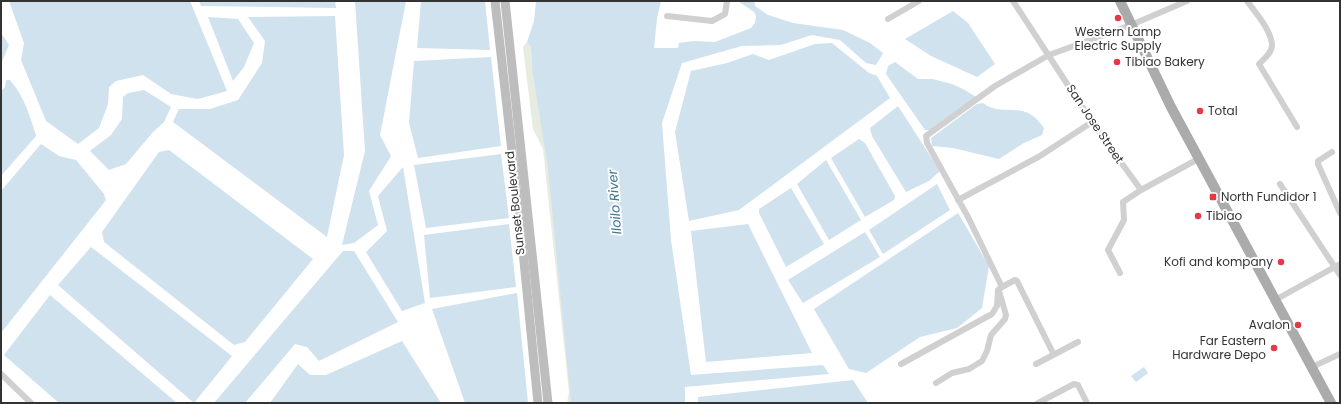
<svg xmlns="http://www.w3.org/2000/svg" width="1341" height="404" viewBox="0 0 1341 404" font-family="Poppins,sans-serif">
<rect width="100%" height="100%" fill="#fff"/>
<!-- green -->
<path fill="#e6ecdf" d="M527,42L531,47L532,68L541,85L573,403H567L569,392L543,149L533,129L523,47Z"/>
<!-- water -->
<g fill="#cfe2ee">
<path d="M9,1H190L227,91L198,99L171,94L143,75L116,81L109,87L108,104L99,128L78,144L46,121L21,60L24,43Z"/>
<path d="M199,1H335L336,8L201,6Z"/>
<path d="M355,1H406L380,135L391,156L369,191L378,225L354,243L342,245L365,151Z"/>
<path d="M421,1H485L490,50L417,48Z"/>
<path d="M536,1H661L657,18L654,48H678L679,43L694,41L715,42L751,28L755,23L756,16L754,12L738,1H754L755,6L768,15L793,23L843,30L870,43L883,53L876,65L866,63L840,40L812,35L781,45L742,46L682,63L662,123L671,240L691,375L823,365L829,374L685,387V403H571L548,168L532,68L531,47L527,42L534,21Z"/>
<path d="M953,11L968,23L995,64L977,77L931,56L905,39Z"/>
<path d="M335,16L344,155L327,237L173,122L179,109H210L238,100L262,63L265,41L248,17Z"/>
<path d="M208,17L238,19L254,43L244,67L233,81Z"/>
<path d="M1,33L9,45L1,64Z"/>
<path d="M832,43L869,73L877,76L890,98L739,210L689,221L675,132L691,71L727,63L753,54L769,60L815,44Z"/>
<path d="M491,57L501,146L418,158L409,123L414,61Z"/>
<path d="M895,62L918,79H932L952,84L965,90L976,97L931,130H925L886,74L888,66Z"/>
<path d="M6,80H10C24,96 30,116 36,136L1,176V91L5,87Z"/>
<path d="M144,90L171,107L164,122L153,132L126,164L109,170L90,151L111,135L122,119L123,97L128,93Z"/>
<path d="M983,103C1003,119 1023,97 1044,128L1042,135L1024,143L999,159L953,148L932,146L931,138L977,104Z"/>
<path d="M898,106L940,171L929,181L906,192L872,136L870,128Z"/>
<path d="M859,139L865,143L895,196L894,200L865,217L831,158Z"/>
<path d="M41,144L59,156L76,160L104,194L106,200L1,333V191Z"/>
<path d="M169,150L313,259L245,342L234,345L104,242L102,232L159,152Z"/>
<path d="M501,154L509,218L426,228L414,165Z"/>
<path d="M826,160L861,220L829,240L797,184Z"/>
<path d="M403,167L425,303L402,311L366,252L387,231L378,196Z"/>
<path d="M937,184L950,210L883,254L869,230Z"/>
<path d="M791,188L824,244L786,267L759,213V209Z"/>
<path d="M958,213L989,266L982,308L957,328L920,337L866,373L849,369L814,309Z"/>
<path d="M509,224L516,287L430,298L424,235Z"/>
<path d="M748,224L812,353L706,362L691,231Z"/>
<path d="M865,232L880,257L803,303L788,280Z"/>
<path d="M91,247L232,356L194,403L58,285Z"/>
<path d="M343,251H354L398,322L319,361L307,347L295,344L245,403H214Z"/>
<path d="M517,293L528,403H465L432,309Z"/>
<path d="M50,295L177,403H59L4,355Z"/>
<path d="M402,341L441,403H270L298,364L310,375H326Z"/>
<path d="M1144,367L1148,373L1136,382L1131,376Z"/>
<path d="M853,380L868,403H698V397Z"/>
</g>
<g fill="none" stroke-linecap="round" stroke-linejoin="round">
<!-- street -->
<g stroke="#d0d0d0" stroke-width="6">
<path d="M1013,1L1092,122L1141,190L1200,158"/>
<path d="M1247,1C1256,13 1271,30 1272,45C1272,53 1264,59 1259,64L1297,127"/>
<path d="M667,16L712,21L725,14L727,1"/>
<path d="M888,19L919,1"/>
<path d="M1332,152L1318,161V164L1340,213"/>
<path d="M1280,184L1340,275"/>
<path d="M958,200L1040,156L1092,122"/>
<path d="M1120,273L1108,250L1124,220L1123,202L1141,190"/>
<path d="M1002,287L1015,280L1017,281L1053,353"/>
<path d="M1275,300L1340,264"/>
<path d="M901,364L992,314L997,306L998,290L1002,287L968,217L927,143L926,136L995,86L1049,55L1131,25L1187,1"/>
<path d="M1036,364L1078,342"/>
<path d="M1312,367L1340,354"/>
<path d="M1,374L31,403"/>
<path d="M936,383L952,373L969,369L982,361L987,351L991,335L1005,319L1006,315L999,291"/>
<path d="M1038,403L1074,384L1078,385L1087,403"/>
</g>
<!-- secondary -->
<g stroke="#bdbdbd" stroke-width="9">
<path d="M495,1L521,231L538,403"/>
<path d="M505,1L548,403"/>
</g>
<!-- primary -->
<path stroke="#ababab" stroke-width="10" d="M1120,1L1171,107L1331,403"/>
</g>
<!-- markers -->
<g fill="#e63946" stroke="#fff" stroke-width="1.5">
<circle cx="1118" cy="18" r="4"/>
<circle cx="1117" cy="62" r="4"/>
<circle cx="1200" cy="111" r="4"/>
<rect x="1209" y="193" width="8" height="8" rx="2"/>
<circle cx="1198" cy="216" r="4"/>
<circle cx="1281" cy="262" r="4"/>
<circle cx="1298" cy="325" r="4"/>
<circle cx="1274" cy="348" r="4"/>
</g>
<g text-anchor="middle" stroke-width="4" stroke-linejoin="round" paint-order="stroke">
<!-- poi labels -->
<g font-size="12" fill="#333" stroke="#fff" text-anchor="start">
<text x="1118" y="36" text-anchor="middle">Western Lamp<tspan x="1118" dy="14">Electric Supply</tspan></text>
<text x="1125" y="66">Tibiao Bakery</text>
<text x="1208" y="115">Total</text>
<text x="1221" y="201">North Fundidor 1</text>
<text x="1206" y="220">Tibiao</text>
<text x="1273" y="266" text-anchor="end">Kofi and kompany</text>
<text x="1290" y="329" text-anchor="end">Avalon</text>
<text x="1266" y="345" text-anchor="end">Far Eastern<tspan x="1266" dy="14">Hardware Depo</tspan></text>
</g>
<!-- street labels -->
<g font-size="12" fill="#333" stroke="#fff">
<text transform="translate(1095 124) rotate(56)" y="4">San Jose Street</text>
<text transform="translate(515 203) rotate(-96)" y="4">Sunset Boulevard</text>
</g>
<!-- water labels -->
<g font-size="13" font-style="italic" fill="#3f7597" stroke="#fff">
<text transform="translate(614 202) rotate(-94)" y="5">Iloilo River</text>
</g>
</g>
<!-- border -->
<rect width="1341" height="404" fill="none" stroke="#333333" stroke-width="4"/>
</svg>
